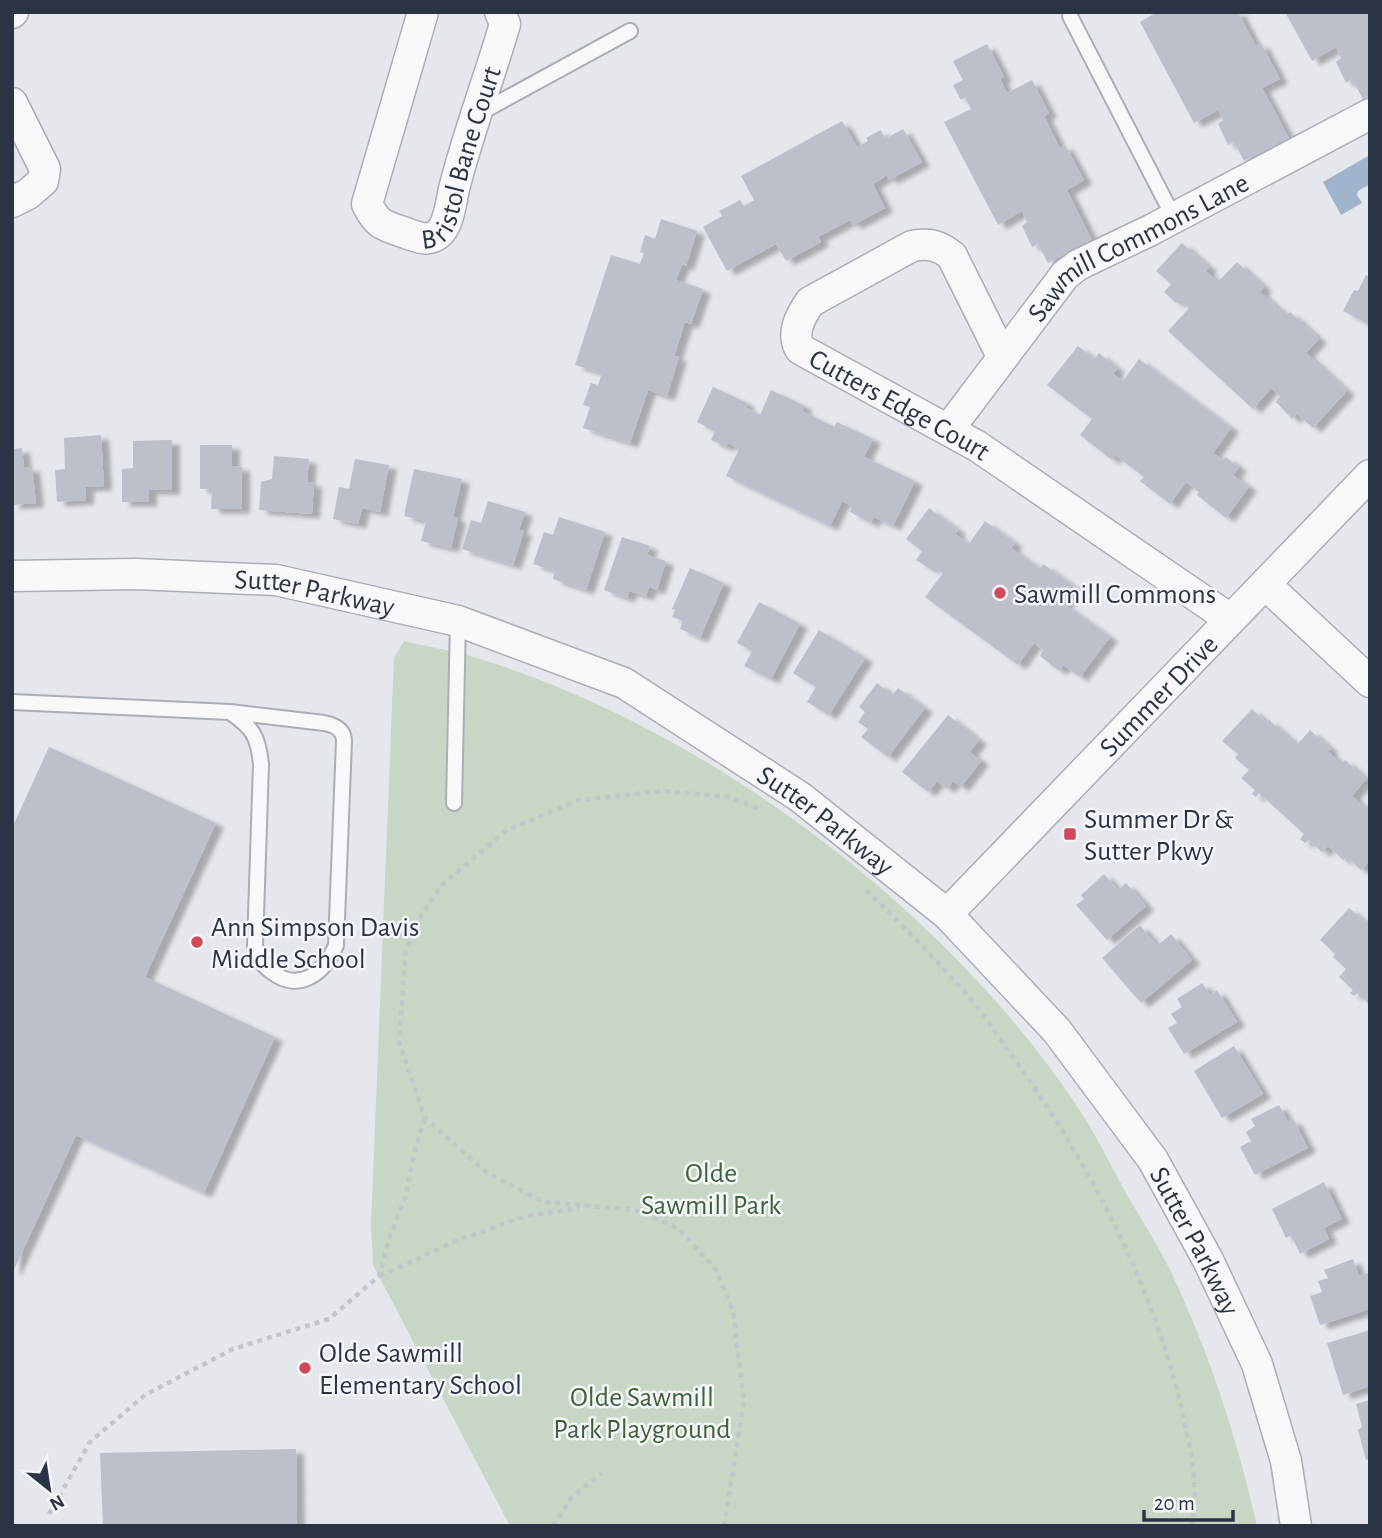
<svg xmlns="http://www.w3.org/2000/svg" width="1382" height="1538" viewBox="0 0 1382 1538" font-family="'Alegreya Sans',sans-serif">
<defs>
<filter id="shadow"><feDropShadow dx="8" dy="4.5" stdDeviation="2" flood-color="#0004"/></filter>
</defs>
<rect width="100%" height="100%" fill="#e4e7ec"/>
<!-- green -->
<path fill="#c9d6c5" d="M404,641C429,647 456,651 480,659C707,729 943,907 1075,1103C1096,1134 1112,1168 1130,1200C1143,1222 1157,1244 1169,1268C1207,1346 1238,1440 1257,1526H510L373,1265L371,1225L394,658Z"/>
<!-- water -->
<path fill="#9fb4cc" d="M1368,156L1370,184L1358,191L1357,195L1362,203L1341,215L1323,182Z"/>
<!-- building -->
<g fill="#bbc0ca" filter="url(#shadow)">
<path d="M1157,12H1243L1239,14L1256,46L1261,43L1280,79L1262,88L1289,138L1244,161L1234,142L1228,145L1218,124L1223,120L1218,110L1194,123L1140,22Z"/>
<path d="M1285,12H1370V95L1363,99L1352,79L1346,83L1336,62L1341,58L1336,47L1312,61Z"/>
<path d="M987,44L1004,77L1000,79L1007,93L1032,80L1049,113L1044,116L1060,148L1065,145L1084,180L1067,190L1092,240L1048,263L1038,244L1032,247L1022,226L1027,222L1022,211L998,225L944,122L971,109L965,97L961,100L953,85L963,80L953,61Z"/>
<path d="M842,121L857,147L868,141L866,138L881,130L885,139L903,129L922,162L889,180L887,175L873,184L885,208L853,225L850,220L818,237L821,242L786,261L776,244L727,271L703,227L722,216L719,211L740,200L744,206L754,200L741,176Z"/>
<path d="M661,219L697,231L686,266L682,264L676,280L703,289L691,324L685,322L674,356L679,357L667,396L648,390L630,443L583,428L590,407L583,405L591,383L598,385L602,373L575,365L611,255L640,264L644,253L640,252L645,235L655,239Z"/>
<path d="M1182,243L1209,267L1206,271L1218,282L1237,262L1264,287L1260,292L1286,315L1290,312L1319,339L1306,353L1347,391L1313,428L1297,414L1292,419L1276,402L1280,396L1271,388L1253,409L1168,331L1189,308L1179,300L1176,303L1164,292L1171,284L1156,271Z"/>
<path d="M1366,275L1370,277V325L1343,311L1354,290L1358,291Z"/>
<path d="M1078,346L1095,359L1099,353L1117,368L1113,374L1123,381L1139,359L1231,428L1213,453L1223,460L1226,457L1239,467L1233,475L1249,487L1226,518L1197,495L1199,492L1186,482L1170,504L1140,481L1144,477L1115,455L1112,460L1080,435L1092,419L1047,385Z"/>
<path d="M713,387L747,403L745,407L760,415L771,390L805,406L802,411L834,427L837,422L873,439L864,457L915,481L893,526L874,517L871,523L850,512L852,506L842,501L830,526L726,476L739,449L728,443L726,447L711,440L715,431L697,422Z"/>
<path d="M101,435L104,486L86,487V500L57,502L55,470L65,469L64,438Z"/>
<path d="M172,440V490H149V502H122V469L133,468V441Z"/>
<path d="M200,445H232V466L242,467V509H211L212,489H200Z"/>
<path d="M22,448L24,468L32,467L36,503L12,505V449Z"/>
<path d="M274,456L309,459L307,482L314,483L312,514L259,510L261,482L272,479Z"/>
<path d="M355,459L389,465L380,512L362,508L358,524L333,519L339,487L349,489Z"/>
<path d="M414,469L462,479L453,517L458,518L451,548L421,541L426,521L404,516Z"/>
<path d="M488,501L525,512L519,530L524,531L513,565L462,549L471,520L481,523Z"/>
<path d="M929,508L958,530L955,534L969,544L985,521L1015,543L1011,548L1040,569L1043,564L1076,588L1064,604L1110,637L1080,677L1063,665L1059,671L1040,656L1043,650L1034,643L1018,665L925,597L943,573L932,566L930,569L916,560L922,551L906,539Z"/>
<path d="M559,517L605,532L586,590L553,579L555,571L533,564L544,532L553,535Z"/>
<path d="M622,537L650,546L647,555L666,561L657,590L649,587L646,596L629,591L627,598L604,590Z"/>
<path d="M690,568L724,583L700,638L680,629L683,621L672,617L675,610L672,609Z"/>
<path d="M759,602L800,624L771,679L744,666L752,651L737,643Z"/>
<path d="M819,630L865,658L829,715L807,702L816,687L793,673Z"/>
<path d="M877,683L893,695L898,688L925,708L888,757L861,737L868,729L858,722L865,712L859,707Z"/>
<path d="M1252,709L1267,723L1269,720L1297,745L1310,730L1331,749L1328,751L1341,764L1345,760L1366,779L1352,796L1370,812V860L1361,870L1346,857L1343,860L1328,846L1322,852L1309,840L1305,843L1300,839L1304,834L1259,793L1256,797L1252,794L1255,790L1241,778L1249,770L1235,758L1238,754L1222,741Z"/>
<path d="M948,715L979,740L970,752L981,761L961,787L953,781L947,789L937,781L928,792L902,772Z"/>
<path d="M49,747L216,823L145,977L275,1037L204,1193L76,1135L12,1274V828Z"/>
<path d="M1104,874L1118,890L1126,883L1146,906L1107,940L1076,905L1084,899L1081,895Z"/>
<path d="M1349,908L1365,922L1367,920L1370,922V1005L1357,993L1354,996L1350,993L1353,990L1339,977L1346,969L1333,957L1335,954L1320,940Z"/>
<path d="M1140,925L1157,946L1171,934L1192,960L1141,1003L1102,958Z"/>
<path d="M1202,983L1210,995L1217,990L1237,1022L1184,1054L1168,1028L1177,1023L1171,1014L1182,1007L1177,999Z"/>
<path d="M1234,1046L1263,1094L1222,1118L1194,1071Z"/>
<path d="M1279,1105L1288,1122L1293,1119L1308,1148L1255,1175L1240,1147L1251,1141L1246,1132L1255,1126L1251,1119Z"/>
<path d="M1324,1182L1342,1219L1324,1228L1329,1239L1300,1254L1291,1235L1286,1238L1272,1209Z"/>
<path d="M1353,1259L1359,1276L1369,1273L1370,1276V1309L1320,1325L1310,1296L1322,1292L1318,1281L1328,1278L1324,1270Z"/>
<path d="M1370,1330V1386L1343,1395L1327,1343Z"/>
<path d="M1370,1400V1459L1366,1460L1358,1430L1362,1427L1356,1404Z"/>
<path d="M296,1449L297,1526H103L100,1453Z"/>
</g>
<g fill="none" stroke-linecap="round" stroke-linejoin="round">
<defs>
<g id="service">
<path d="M1070,16L1174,218"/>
<path d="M478,114L630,31"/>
<path d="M12,702L230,712L324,723C334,725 344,729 344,741L336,945C325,973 299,993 272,972C262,965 257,958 255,945L261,764C258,736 253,728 230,712"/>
<path d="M454,803L458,621"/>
</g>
<g id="minor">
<path id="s1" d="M423,12L367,204C377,224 382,225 403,232C415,236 427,243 438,234C449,225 451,202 454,189C468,133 489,79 505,24L500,12"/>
<path d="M12,13L13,12"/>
<path d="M12,103L45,169L43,181L28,194L12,202"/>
<path id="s2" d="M1002,356L952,256C939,245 929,243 912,246L810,302C800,317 791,333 800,349L977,446L1230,619"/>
<path id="s3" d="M948,430L1065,275L1078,265L1151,230L1370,114"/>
<path id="s4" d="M12,576L136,574L276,580L458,621L624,683L800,797L947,914L1057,1031L1153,1160L1208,1260L1257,1364L1286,1461L1296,1526"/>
<path d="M1265,584L1370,682"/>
<path id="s5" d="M947,914L1370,475"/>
</g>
</defs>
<!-- service casing -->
<use href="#service" stroke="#a9aeb7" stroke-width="18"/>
<!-- minor casing -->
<use href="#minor" stroke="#a9aeb7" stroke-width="33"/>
<!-- path -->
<g stroke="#c2c5cb" stroke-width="4.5" stroke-dasharray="5 5" stroke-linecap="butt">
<path d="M866,890C902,925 937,960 969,997C984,1015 997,1035 1010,1053C1086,1157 1153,1284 1182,1410C1190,1448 1200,1487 1191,1526"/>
<path d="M380,1276L458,1240L526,1216L579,1208"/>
<path d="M49,1514L90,1442L145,1395L233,1349L329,1319L379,1276L390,1236L405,1198L415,1149L425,1118"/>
<path d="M553,1526L572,1497L602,1473"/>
<path d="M724,1526L744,1401L733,1311L716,1270L678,1228L636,1210L545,1202L487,1173L425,1118L399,1042L406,949L421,915L443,884L507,830L579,800L662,791L729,797L762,810"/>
</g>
<!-- service -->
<use href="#service" stroke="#f7f8fa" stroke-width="14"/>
<!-- minor -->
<use href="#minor" stroke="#f7f8fa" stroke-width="30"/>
</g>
<!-- markers -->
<g fill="#d1495b" stroke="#f4f6f9" stroke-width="2.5">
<circle cx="1000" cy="593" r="7"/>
<rect x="1063" y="827" width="14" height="14" rx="3.5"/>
<circle cx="197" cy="942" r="7"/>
<circle cx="305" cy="1368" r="7"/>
</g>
<g text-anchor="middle" stroke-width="5" stroke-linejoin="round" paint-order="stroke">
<!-- street labels -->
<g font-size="28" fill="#2b3445" stroke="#f4f6f9">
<text dy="10" stroke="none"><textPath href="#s1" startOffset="364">Bristol Bane Court</textPath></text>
<text dy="10" stroke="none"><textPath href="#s3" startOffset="270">Sawmill Commons Lane</textPath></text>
<text dy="10" stroke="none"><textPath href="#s2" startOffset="436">Cutters Edge Court</textPath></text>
<text dy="10" stroke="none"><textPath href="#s4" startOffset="304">Sutter Parkway</textPath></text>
<text dy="10" stroke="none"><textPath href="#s5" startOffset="304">Summer Drive</textPath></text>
<text dy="10" stroke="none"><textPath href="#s4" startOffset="872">Sutter Parkway</textPath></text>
<text dy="10" stroke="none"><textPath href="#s4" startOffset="1438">Sutter Parkway</textPath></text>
</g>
<!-- poi labels -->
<g font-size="28" fill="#2b3445" stroke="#f4f6f9" text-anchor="start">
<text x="1014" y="603">Sawmill Commons</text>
<text x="1084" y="828">Summer Dr &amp;<tspan x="1084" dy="32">Sutter Pkwy</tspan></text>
<text x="211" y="936">Ann Simpson Davis<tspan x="211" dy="32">Middle School</tspan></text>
<text x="319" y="1362">Olde Sawmill<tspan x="319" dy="32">Elementary School</tspan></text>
</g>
<!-- park labels -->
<g font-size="28" fill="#3f6138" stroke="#f4f6f9">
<text x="711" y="1182">Olde<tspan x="711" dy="32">Sawmill Park</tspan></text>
<text x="642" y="1406">Olde Sawmill<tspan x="642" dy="32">Park Playground</tspan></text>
</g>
</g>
<!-- border -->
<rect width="1382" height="1538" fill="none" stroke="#2b3445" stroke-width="28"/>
<!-- north arrow -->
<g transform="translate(49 1489) rotate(150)" stroke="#f4f6f9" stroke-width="5" paint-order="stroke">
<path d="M0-5L12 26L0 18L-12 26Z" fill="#2b3445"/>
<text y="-10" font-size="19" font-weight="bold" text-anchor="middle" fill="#2b3445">N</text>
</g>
<!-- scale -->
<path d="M1144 1510v10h89v-10" fill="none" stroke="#2b3445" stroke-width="3.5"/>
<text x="1154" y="1510" font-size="21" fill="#2b3445" stroke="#f4f6f9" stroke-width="5" paint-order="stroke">20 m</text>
</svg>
